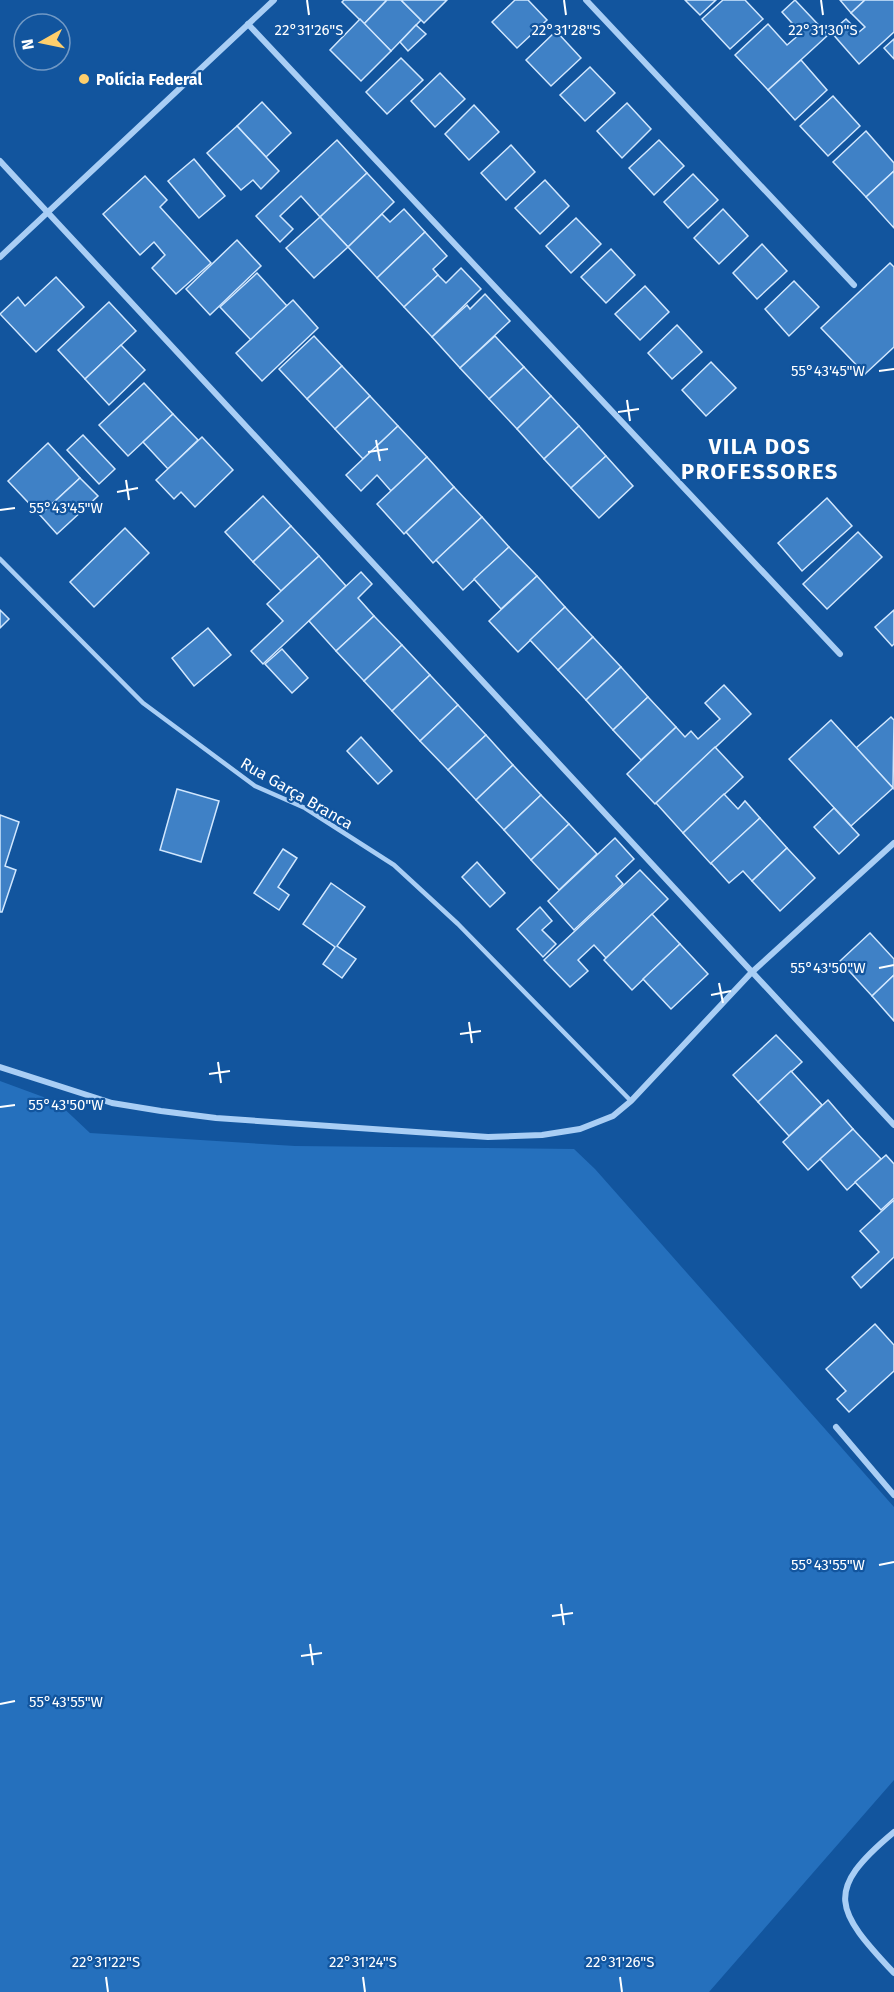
<svg xmlns="http://www.w3.org/2000/svg" width="894" height="1992" viewBox="0 0 894 1992" font-family="'Fira Sans',sans-serif">
<rect width="100%" height="100%" fill="#12559e"/>
<!-- green -->
<path fill="#2570bd" d="M0,1081L57,1102L90,1133L295,1146L574,1149L595,1169L894,1507V1780L709,1992H0Z"/>
<!-- building -->
<g fill="#3f81c6" stroke="#d1e7fe" stroke-width="1.5">
<path d="M344,0H387L364,24L342,2Z"/>
<path d="M387,0H401L421,20L391,51L364,24Z"/>
<path d="M401,0H447L424,23Z"/>
<path d="M515,0H528L547,20L517,48L492,22Z"/>
<path d="M685,0H716L700,15Z"/>
<path d="M723,0H745L763,19L730,49L702,19Z"/>
<path d="M795,0L828,35L768,90L735,55L768,24L787,45L801,33L782,12Z"/>
<path d="M840,0H865L851,13Z"/>
<path d="M865,0H894V32L859,64L831,32L846,19L859,32L865,27L851,13Z"/>
<path d="M360,19L391,51L361,81L330,50Z"/>
<path d="M416,25L426,34L408,51L400,42Z"/>
<path d="M556,31L581,58L551,86L526,60Z"/>
<path d="M894,39V59L884,48Z"/>
<path d="M401,58L423,80L387,114L366,92Z"/>
<path d="M801,60L827,90L795,120L768,90Z"/>
<path d="M590,67L615,93L585,121L560,95Z"/>
<path d="M440,73L465,99L435,127L411,101Z"/>
<path d="M833,96L860,126L828,156L800,126Z"/>
<path d="M262,102L291,133L266,157L237,126Z"/>
<path d="M627,103L651,129L622,158L597,131Z"/>
<path d="M474,105L499,132L469,160L445,134Z"/>
<path d="M237,126L279,171L261,189L253,180L241,190L207,153Z"/>
<path d="M866,131L894,163V171L866,197L833,162Z"/>
<path d="M337,140L367,173L320,217L301,196L280,216L293,229L280,242L256,216Z"/>
<path d="M659,140L684,166L654,195L629,168Z"/>
<path d="M511,145L535,172L506,200L481,173Z"/>
<path d="M194,159L225,196L199,218L168,181Z"/>
<path d="M894,171V228L866,197Z"/>
<path d="M367,173L394,202L348,247L320,217Z"/>
<path d="M693,174L718,200L688,228L664,202Z"/>
<path d="M145,176L167,200L160,207L211,263L176,294L152,268L165,255L154,242L140,255L103,214Z"/>
<path d="M545,180L569,206L540,234L515,208Z"/>
<path d="M404,209L425,232L377,278L348,247L382,214L390,222Z"/>
<path d="M723,209L748,236L719,264L694,238Z"/>
<path d="M320,217L348,247L314,278L286,248Z"/>
<path d="M576,218L601,244L571,273L546,246Z"/>
<path d="M425,232L447,256L433,269L438,275L404,307L377,278Z"/>
<path d="M237,240L261,266L210,315L186,289Z"/>
<path d="M762,244L787,271L757,299L733,273Z"/>
<path d="M611,249L635,275L606,303L581,277Z"/>
<path d="M890,263L894,267V347L865,374L821,328Z"/>
<path d="M461,268L481,289L432,337L404,307L438,275L446,283Z"/>
<path d="M257,273L287,306L251,340L220,307Z"/>
<path d="M56,277L84,307L36,352L0,314L18,297L25,306Z"/>
<path d="M794,281L819,307L789,336L765,309Z"/>
<path d="M645,286L669,312L640,340L615,314Z"/>
<path d="M485,294L510,321L460,368L432,337L467,305L470,309Z"/>
<path d="M293,300L318,328L262,381L236,353Z"/>
<path d="M109,302L136,331L85,379L58,350Z"/>
<path d="M677,325L702,352L672,379L648,353Z"/>
<path d="M314,336L342,366L307,399L279,369Z"/>
<path d="M495,336L524,367L489,399L460,368Z"/>
<path d="M121,345L145,370L109,405L85,379Z"/>
<path d="M711,362L736,388L706,416L682,390Z"/>
<path d="M342,366L370,396L335,429L307,399Z"/>
<path d="M524,367L551,396L517,429L489,399Z"/>
<path d="M144,383L173,414L128,456L99,425Z"/>
<path d="M370,396L398,426L363,459L335,429Z"/>
<path d="M551,396L579,426L544,459L517,429Z"/>
<path d="M173,414L198,440L168,469L143,442Z"/>
<path d="M398,426L427,457L391,491L377,475L361,491L346,475Z"/>
<path d="M579,426L606,456L571,488L544,459Z"/>
<path d="M83,435L115,469L99,484L67,450Z"/>
<path d="M202,437L233,470L195,507L181,492L174,499L156,480Z"/>
<path d="M48,443L80,478L40,515L8,481Z"/>
<path d="M606,456L633,486L599,518L571,488Z"/>
<path d="M427,457L454,487L404,534L377,504Z"/>
<path d="M80,478L98,496L57,534L40,515Z"/>
<path d="M454,487L482,517L433,563L406,532Z"/>
<path d="M263,496L291,526L253,562L225,532Z"/>
<path d="M827,498L852,526L802,571L778,543Z"/>
<path d="M482,517L509,547L463,590L436,560Z"/>
<path d="M291,526L319,556L281,591L253,562Z"/>
<path d="M125,528L149,553L94,607L70,582Z"/>
<path d="M858,532L882,557L827,609L803,584Z"/>
<path d="M509,547L537,576L501,609L474,579Z"/>
<path d="M319,556L346,586L263,664L251,651L283,621L267,604Z"/>
<path d="M361,572L372,584L358,598L374,616L336,651L309,621Z"/>
<path d="M537,576L565,607L518,652L489,621Z"/>
<path d="M565,607L593,637L558,670L530,640Z"/>
<path d="M0,610L9,619L0,628Z"/>
<path d="M894,610V644L892,646L875,627Z"/>
<path d="M374,616L402,645L364,681L336,651Z"/>
<path d="M208,628L231,655L194,686L172,658Z"/>
<path d="M593,637L621,667L586,700L558,670Z"/>
<path d="M402,645L430,675L392,711L364,681Z"/>
<path d="M282,649L308,678L292,693L265,664Z"/>
<path d="M621,667L648,697L613,730L586,700Z"/>
<path d="M430,675L458,705L420,741L392,711Z"/>
<path d="M724,685L751,714L655,804L627,774L676,727L685,737L691,731L698,739L720,719L705,703Z"/>
<path d="M648,697L676,727L641,760L613,730Z"/>
<path d="M458,705L486,735L448,770L420,741Z"/>
<path d="M891,717L894,720L893,788L856,748Z"/>
<path d="M831,720L893,788L851,826L789,759Z"/>
<path d="M486,735L513,765L476,800L448,770Z"/>
<path d="M361,737L392,771L378,784L347,751Z"/>
<path d="M715,747L743,777L683,833L656,803Z"/>
<path d="M513,765L541,795L504,830L476,800Z"/>
<path d="M177,789L219,801L201,862L160,850Z"/>
<path d="M724,794L738,809L745,801L760,818L711,864L683,833Z"/>
<path d="M541,795L569,824L531,860L504,830Z"/>
<path d="M834,808L859,835L839,854L814,827Z"/>
<path d="M0,815L19,822L5,866L16,870L2,912H0Z"/>
<path d="M760,818L787,848L752,881L743,871L729,883L711,863Z"/>
<path d="M569,824L597,854L559,890L531,860Z"/>
<path d="M615,838L634,859L616,876L623,884L574,930L548,901Z"/>
<path d="M787,848L815,878L780,911L752,881Z"/>
<path d="M283,849L297,858L278,887L289,895L279,910L254,893Z"/>
<path d="M477,862L505,893L490,907L462,877Z"/>
<path d="M640,870L668,899L606,958L594,945L578,960L588,971L570,987L544,960Z"/>
<path d="M331,883L365,907L337,946L356,959L342,978L323,964L335,947L303,924Z"/>
<path d="M540,907L552,921L542,930L556,944L543,957L517,929Z"/>
<path d="M652,914L680,944L632,990L604,960Z"/>
<path d="M870,933L894,959V975L872,996L840,961Z"/>
<path d="M680,944L708,974L671,1009L643,979Z"/>
<path d="M894,975V1021L872,996Z"/>
<path d="M776,1035L802,1062L758,1102L733,1075Z"/>
<path d="M791,1071L822,1105L789,1136L758,1102Z"/>
<path d="M828,1100L853,1129L808,1170L783,1142Z"/>
<path d="M853,1129L881,1159L847,1190L820,1159Z"/>
<path d="M886,1155L894,1164V1198L881,1210L855,1182Z"/>
<path d="M894,1200V1257L861,1288L852,1277L879,1252L860,1231Z"/>
<path d="M875,1324L894,1345V1371L849,1412L837,1399L846,1391L826,1369Z"/>
</g>
<g fill="none" stroke-linecap="round" stroke-linejoin="round">
<!-- lane -->
<path stroke="#a9cef5" stroke-width="4.5" d="M0,559L143,703L255,786L305,808L394,865L458,924L631,1101"/>
<!-- street -->
<g stroke="#a9cef5" stroke-width="6">
<path d="M586,0L854,285"/>
<path d="M248,24L840,654"/>
<path d="M0,161L894,1125"/>
<path d="M0,257L274,0"/>
<path d="M0,1067L112,1103L161,1111L216,1118L488,1137L542,1135L580,1129L613,1116L631,1101L751,973L894,843"/>
<path d="M836,1427L894,1495"/>
<path d="M894,1832C823,1891 835,1910 894,1973"/>
</g>
</g>
<!-- ticks -->
<path fill="none" stroke="#fff" stroke-width="2" d="M307,0L309,15M564,0L566,15M821,0L823,15M879,371L894,369M627,400L630,421M618,412L639,409M376,440L380,461M368,452L388,449M126,480L129,500M117,492L138,488M0,510L15,508M879,968L894,965M719,983L723,1003M711,995L731,991M469,1022L472,1043M460,1034L481,1031M218,1062L221,1083M209,1074L230,1071M0,1107L15,1105M879,1565L894,1562M561,1604L564,1625M552,1616L573,1613M310,1644L313,1665M301,1656L322,1653M0,1704L15,1701M106,1977L108,1992M363,1977L365,1992M620,1977L622,1992"/>
<!-- markers -->
<circle fill="#ffcf6c" stroke="#12559e" stroke-width="2" cx="84" cy="79" r="6"/>
<g text-anchor="middle" stroke-width="4.5" stroke-linejoin="round" paint-order="stroke">
<!-- poi labels -->
<g font-size="16" font-weight="bold" fill="#fff" stroke="#12559e" text-anchor="start">
<text x="96" y="85">Polícia Federal</text>
</g>
<!-- street labels -->
<g font-size="16" fill="#fff" stroke="#12559e">
<text transform="translate(297 793) rotate(30)" y="6">Rua Garça Branca</text>
</g>
<!-- district labels -->
<g font-size="22" font-weight="bold" letter-spacing="1.5" fill="#fff" stroke="#12559e">
<text x="760" y="454">VILA DOS<tspan x="760" dy="25">PROFESSORES</tspan></text>
</g>
</g>
<g font-size="15" text-anchor="middle" fill="#fff" stroke="#12559e" stroke-width="4.5" stroke-linejoin="round" paint-order="stroke">
<text x="309" y="35">22°31'26"S</text>
<text x="566" y="35">22°31'28"S</text>
<text x="823" y="35">22°31'30"S</text>
<text x="828" y="376">55°43'45"W</text>
<text x="66" y="513">55°43'45"W</text>
<text x="828" y="973">55°43'50"W</text>
<text x="66" y="1110">55°43'50"W</text>
<text x="828" y="1570">55°43'55"W</text>
<text x="66" y="1707">55°43'55"W</text>
<text x="106" y="1967">22°31'22"S</text>
<text x="363" y="1967">22°31'24"S</text>
<text x="620" y="1967">22°31'26"S</text>
</g>
<!-- north arrow -->
<g transform="translate(42 42) rotate(261)"><circle r="28" fill="#12559e" stroke="#7199c5" stroke-width="1.5"/>
<path d="M0-4.5L10 22L0 15L-10 22Z" fill="#ffcf6c"/>
<text y="-9" font-size="16" font-weight="bold" text-anchor="middle" fill="#ffffff">N</text>
</g>
</svg>
